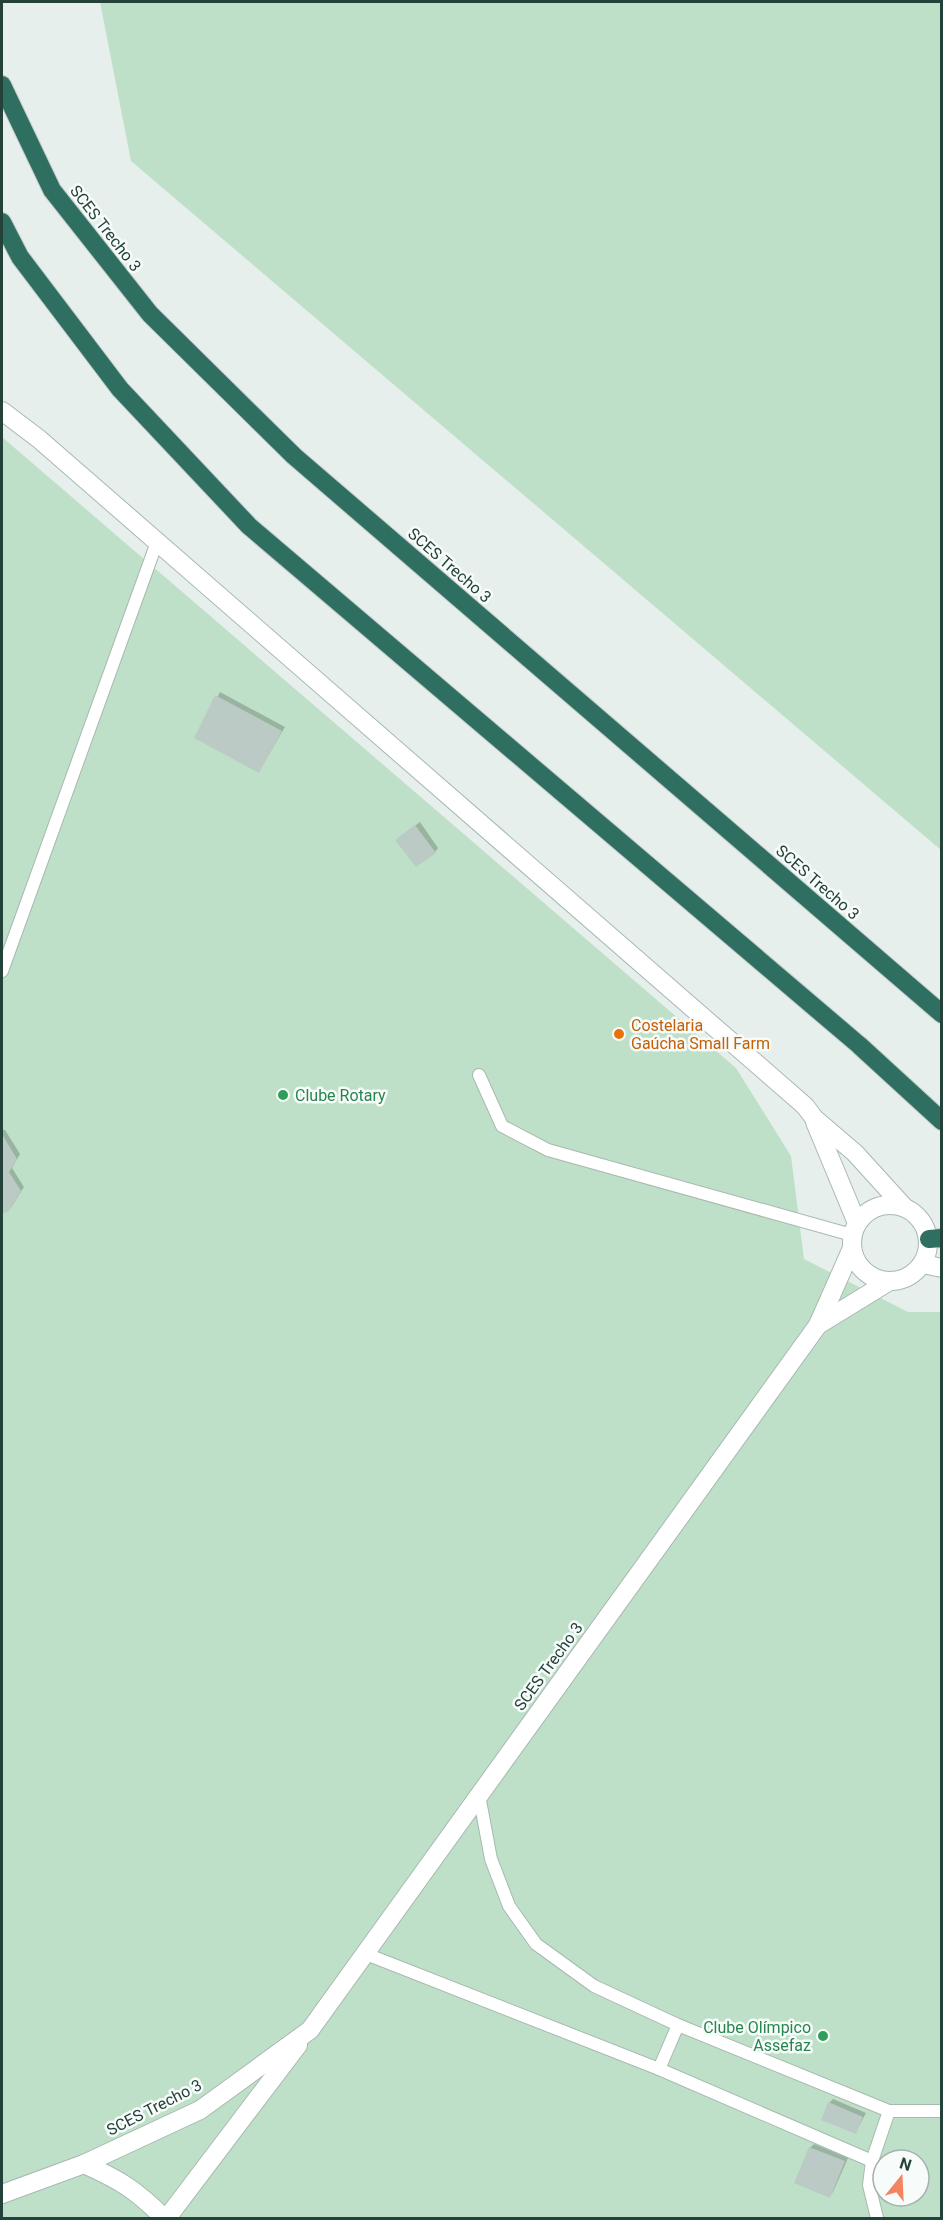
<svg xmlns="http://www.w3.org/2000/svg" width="943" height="2220" viewBox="0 0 943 2220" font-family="Roboto,sans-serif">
<rect width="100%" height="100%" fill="#e6efeb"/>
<!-- green -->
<g fill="#bfe0c8" fill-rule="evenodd">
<path d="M100,2H941V850L131,161Z"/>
<path d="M2,437L736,1068L791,1156L804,1259L908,1312H942L941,2218H2ZM883,2160H919V2196H883Z"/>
</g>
<!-- shadow -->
<g fill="#0003">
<path d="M220,692L285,727L259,771L196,737Z"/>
<path d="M420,822L438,848L435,852L401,836Z"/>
<path d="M2,1130H5L20,1154L12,1168L24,1187L12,1206L8,1211H2Z"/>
<path d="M833,2099L866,2113L856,2132L829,2103Z"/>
<path d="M814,2144L848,2158L833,2192L829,2196L810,2148Z"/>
</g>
<!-- building -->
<g fill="#bbcac4">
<path d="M215,695L282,731L259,773L194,738Z"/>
<path d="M415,825L436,853L416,867L395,840Z"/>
<path d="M2,1134L17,1159L9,1172L21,1191L8,1212L2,1213Z"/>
<path d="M828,2102L863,2117L856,2134L821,2120Z"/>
<path d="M809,2147L845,2161L830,2198L794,2183Z"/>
</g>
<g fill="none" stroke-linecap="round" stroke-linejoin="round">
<defs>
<g id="lane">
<path d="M2,971L157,542"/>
<path d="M479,1075L502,1126L548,1150L852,1235"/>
<path d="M479,1795L491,1859L509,1906L536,1944L594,1986L678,2025L889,2111H942"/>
<path d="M366,1954L659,2069L872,2161L869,2185L877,2218"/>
<path d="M659,2069L678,2025"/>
<path d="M872,2161L889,2111"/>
</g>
<g id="street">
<path d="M2,411L39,439L805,1106L814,1118L855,1153L905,1208"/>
<path d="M815,1122L857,1223"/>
<circle cx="890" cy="1243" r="38"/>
<path d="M923,1264L942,1268"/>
<path d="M818,1325L888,1282"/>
<path d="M84,2164C120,2180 136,2190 164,2218"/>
<path d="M2,2194L84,2164L200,2110L310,2030L818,1325L852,1248"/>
<path d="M167,2218L298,2045"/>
</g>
<g id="highway">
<path d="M2,85L52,190L150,314L294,456L942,1014"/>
<path d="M2,222L20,257L120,389L249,526L859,1045L942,1121"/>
<path d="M929,1239L942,1238"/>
</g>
</defs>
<!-- lane casing -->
<use href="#lane" stroke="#a8b8b2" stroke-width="14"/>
<!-- street casing -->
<use href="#street" stroke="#a8b8b2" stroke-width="20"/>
<!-- highway casing -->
<use href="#highway" stroke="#c2cac8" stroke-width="20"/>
<!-- lane -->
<use href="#lane" stroke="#fff" stroke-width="12"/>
<!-- street -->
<use href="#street" stroke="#fff" stroke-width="18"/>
<!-- highway -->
<use href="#highway" stroke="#2f6f62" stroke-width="18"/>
</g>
<!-- markers -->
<circle fill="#e8710a" stroke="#f7fbf9" stroke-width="2" cx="619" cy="1034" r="6"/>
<g fill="#2e9e5b" stroke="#f7fbf9" stroke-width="2">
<circle cx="283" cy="1095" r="6"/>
<circle cx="823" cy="2036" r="6"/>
</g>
<g text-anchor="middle" stroke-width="5" stroke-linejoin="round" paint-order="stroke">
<!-- street labels -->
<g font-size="16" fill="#24423a" stroke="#f7fbf9">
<text transform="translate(106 228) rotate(52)" y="6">SCES Trecho 3</text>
<text transform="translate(450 565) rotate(41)" y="6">SCES Trecho 3</text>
<text transform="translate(818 882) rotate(41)" y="6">SCES Trecho 3</text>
<text transform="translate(548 1666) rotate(-54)" y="6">SCES Trecho 3</text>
<text transform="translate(154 2107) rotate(-27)" y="6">SCES Trecho 3</text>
</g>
<!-- food labels -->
<g font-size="16" fill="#c56008" stroke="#f7fbf9" text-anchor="start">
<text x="631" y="1031">Costelaria<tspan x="631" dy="18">Gaúcha Small Farm</tspan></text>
</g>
<!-- leisure labels -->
<g font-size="16" fill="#27864d" stroke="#f7fbf9" text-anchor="start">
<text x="295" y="1101">Clube Rotary</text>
<text x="811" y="2033" text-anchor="end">Clube Olímpico<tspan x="811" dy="18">Assefaz</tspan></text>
</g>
</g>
<!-- border -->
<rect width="943" height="2220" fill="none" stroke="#24423a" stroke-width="6"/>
<!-- north arrow -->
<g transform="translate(901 2178) rotate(18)"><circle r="28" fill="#f7fbf9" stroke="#a3b1ad" stroke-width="1.5"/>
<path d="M0-4.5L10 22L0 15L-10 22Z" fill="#f4845f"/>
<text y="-9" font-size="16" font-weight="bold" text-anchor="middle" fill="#24423a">N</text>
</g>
</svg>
